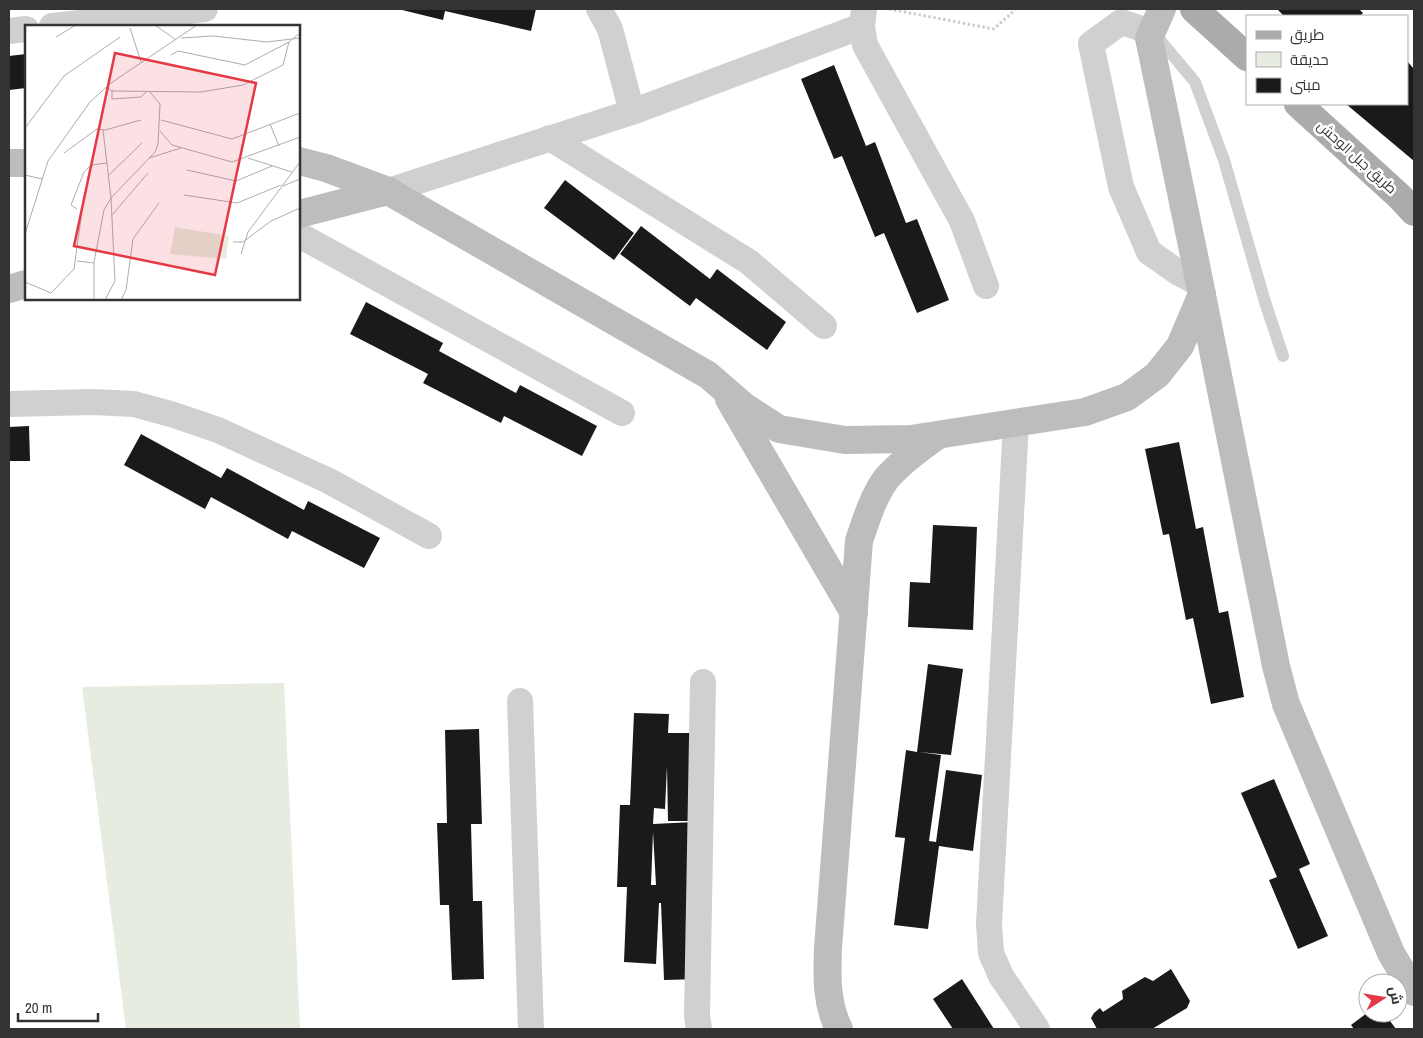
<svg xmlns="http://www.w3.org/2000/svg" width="1423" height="1038" viewBox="0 0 1423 1038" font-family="'Archivo Narrow',Cairo,sans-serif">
<rect width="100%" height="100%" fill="#fff"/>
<!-- green -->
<path fill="#e6ecdf" d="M284,683L300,1029H126L82,687Z"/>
<!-- building -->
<g fill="#1a1a1a" fill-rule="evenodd">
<path d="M398,9H536L531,31L445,11L443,20Z"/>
<path d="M1277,9H1359L1363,13L1360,16H1284Z"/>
<path d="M26,54V88L9,90V56Z"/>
<path d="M1407,61L1414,69V161L1346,104H1407Z"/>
<path d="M834,65L866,146L875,142L906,223L917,219L949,300L917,313L884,233L875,237L842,156L834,159L801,79Z"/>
<path d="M565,180L634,233L614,260L544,208Z"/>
<path d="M641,226L710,279L717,269L786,322L767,350L696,298L690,306L620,254Z"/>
<path d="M366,302L443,343L439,351L516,393L520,385L597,426L582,456L504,416L501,423L423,383L428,374L350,334Z"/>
<path d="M29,426L30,461H9V427Z"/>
<path d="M141,434L221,478L227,468L304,510L308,501L380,538L364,568L292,531L288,539L211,497L205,509L124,465Z"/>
<path d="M1179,442L1196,529L1203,527L1219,613L1228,611L1244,697L1211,704L1193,618L1186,620L1169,534L1163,535L1145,449Z"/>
<path d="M933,525L977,527L973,630L908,627L910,582L930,583Z"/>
<path d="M928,664L963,669L951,755L919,752L941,755L929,841L936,842L946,770L982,775L973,851L939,846L928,929L894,925L905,838L895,837L906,750L917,752Z"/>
<path d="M634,713L669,714L668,733H698L699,821H668L667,766L665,809L654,808L653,824L694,822L701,979L664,980L661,903H659L656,964L624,962L627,887H617L620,805H630ZM653,832L656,885H651Z"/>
<path d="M479,729L482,824H471L473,901H482L484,979L452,980L449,905H440L437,823H447L445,730Z"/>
<path d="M1274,779L1310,864L1299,869L1328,936L1298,949L1269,880L1277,877L1241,793Z"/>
<path d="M1171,969L1190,1001L1187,1008L1152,1029H1097L1091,1018L1094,1013L1100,1008L1103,1012L1123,999L1122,991L1145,977L1153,981Z"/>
<path d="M962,979L994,1029H953L933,999Z"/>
<path d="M1367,1013H1384L1396,1029H1354L1351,1025Z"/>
</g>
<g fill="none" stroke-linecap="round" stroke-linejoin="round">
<!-- path -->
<path stroke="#cdcdcd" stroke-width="3" stroke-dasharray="2.5 2.5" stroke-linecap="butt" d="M889,9L994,29L1016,9"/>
<!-- lane -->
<path stroke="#d0d0d0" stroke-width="12" d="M1154,33L1195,82L1224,160L1265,302L1283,356"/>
<!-- street -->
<g stroke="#d0d0d0" stroke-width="26">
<path d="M599,9L610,29L632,112"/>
<path d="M864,9L862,26L865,45L962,221L986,286"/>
<path d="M52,26L205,9"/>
<path d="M9,31L26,29"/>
<path d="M1152,32L1121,22L1091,44L1121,187L1149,252L1179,273L1200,284"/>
<path d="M550,138L749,262L824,326"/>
<path d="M388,191L632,112L862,26"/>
<path d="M299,235L622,413"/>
<path d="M9,404L93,402L134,404L174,415L218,430L329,481L429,536"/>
<path d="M1016,423L989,924L991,953L1001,976L1037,1029"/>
<path d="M520,701L531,1029"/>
<path d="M699,1029L697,1016L703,682"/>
</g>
<!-- secondary -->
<g stroke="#bdbdbd" stroke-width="28">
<path d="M1162,9L1149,38L1195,260L1276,666L1286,704L1391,953L1414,992"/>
<path d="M299,161L326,168L388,191L708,375L745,407L779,429L845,440L911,439L1085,412L1127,397L1157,375L1180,346L1202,294"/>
<path d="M9,163H26"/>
<path d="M299,214L388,191"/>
<path d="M9,289L26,284"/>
<path d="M729,399L854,613"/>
<path d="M839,1029C826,1003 827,976 828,948L859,541C866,520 873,497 886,479C901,462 919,449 937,436"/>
</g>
<!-- primary -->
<g stroke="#ababab" stroke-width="28">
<path d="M1194,9L1247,57"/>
<path d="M1298,104L1399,196L1414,212"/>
</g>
</g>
<g text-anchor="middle" stroke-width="5" stroke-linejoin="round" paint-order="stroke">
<!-- street labels -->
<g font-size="14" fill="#333" stroke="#fff">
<text transform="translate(1357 157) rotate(42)" y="5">طريق جبل الوحش</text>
</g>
</g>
<!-- overview -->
<g transform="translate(25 25)">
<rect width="275" height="275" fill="#fff"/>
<path d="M150,202L204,211L201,234L145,229Z" fill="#e6ecdf"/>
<path fill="none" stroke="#adadad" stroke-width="1" d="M130,0L151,15M105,3L116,37M31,12L51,0M156,13L188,11L242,17L275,13M146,30L153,26L220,40L264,17M81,62L87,66L176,67L218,60L258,40L264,17L275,8M87,65V74L116,72L122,66M136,95L207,114L275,88M245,99L254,121M0,103L39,51L95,12M78,105L86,173M135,106L147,120L207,137L275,112M39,128L72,104L80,105L116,95M124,133L156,123M223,133L267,147M162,145L211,156L247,141M0,150L17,154M84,150L117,118M258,161L275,154M159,170L212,178L256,160M52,184L46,180L59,147L66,140L82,138M87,190L123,148M0,209L23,136L65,77L86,58L172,0M208,217H218L246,196L275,183M216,229L223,207L275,137M52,236L69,238M0,257L26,268L49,244L57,186M69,275V237L79,185L86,173L130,127L133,119L135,79L124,66M80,275L90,256L86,173M96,275L101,265L108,214L134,178"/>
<path fill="#e63946" fill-opacity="0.15" stroke="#e63946" stroke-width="2.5" d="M90,28L231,58L190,250L49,221Z"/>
<rect width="275" height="275" fill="none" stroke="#333" stroke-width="2.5"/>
</g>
<!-- border -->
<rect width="1423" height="1038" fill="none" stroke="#333333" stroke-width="20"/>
<!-- legend -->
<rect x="1246" y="15" width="162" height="90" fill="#ffffff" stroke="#adadad"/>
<rect x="1256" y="31" width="25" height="8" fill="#ababab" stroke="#adadad"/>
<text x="1290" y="40" font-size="15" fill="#333333">طريق</text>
<rect x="1256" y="52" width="25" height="15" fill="#e6ecdf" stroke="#adadad"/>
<text x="1290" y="65" font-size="15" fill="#333333">حديقة</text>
<rect x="1256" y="78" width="25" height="15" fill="#1a1a1a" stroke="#adadad"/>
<text x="1290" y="90" font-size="15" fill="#333333">مبنى</text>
<!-- north arrow -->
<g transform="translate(1383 998) rotate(78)"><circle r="24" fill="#ffffff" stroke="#adadad"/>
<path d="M0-4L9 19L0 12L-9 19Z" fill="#e63946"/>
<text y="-8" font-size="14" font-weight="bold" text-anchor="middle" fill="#333333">ش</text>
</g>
<!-- scale -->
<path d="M18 1013v8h80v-8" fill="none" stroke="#333333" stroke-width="2.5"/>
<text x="25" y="1013" font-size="15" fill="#333333" stroke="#ffffff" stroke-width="4" paint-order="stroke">20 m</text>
</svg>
